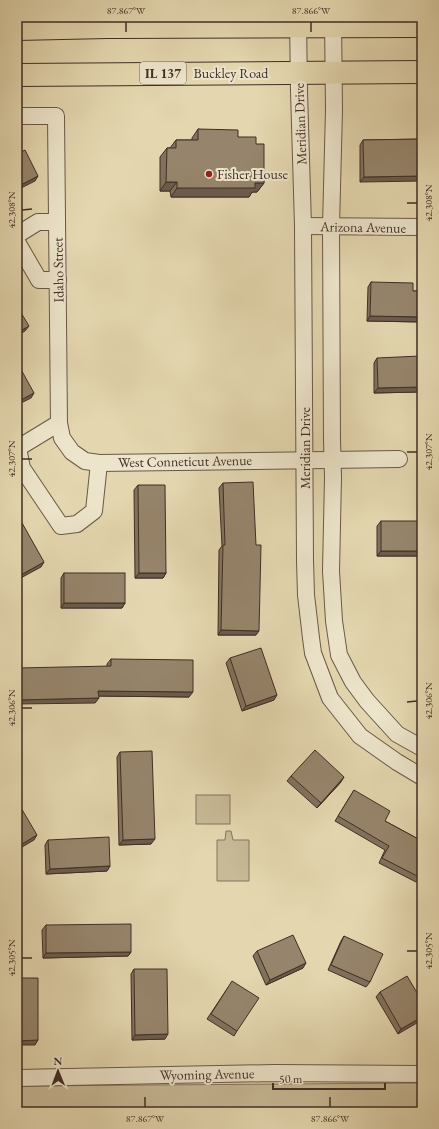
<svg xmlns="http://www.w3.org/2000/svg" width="439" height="1129" viewBox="0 0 439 1129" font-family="'EB Garamond',serif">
<rect width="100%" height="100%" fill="#e4d7af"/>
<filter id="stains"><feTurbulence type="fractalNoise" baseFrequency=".005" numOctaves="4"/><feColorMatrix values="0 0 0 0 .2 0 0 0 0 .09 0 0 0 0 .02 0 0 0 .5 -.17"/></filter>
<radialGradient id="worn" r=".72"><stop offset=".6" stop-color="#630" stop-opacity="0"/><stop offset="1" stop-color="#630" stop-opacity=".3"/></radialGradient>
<!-- green -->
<g fill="#c8ba97" stroke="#85745e">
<rect x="196" y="795" width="34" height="29"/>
<path d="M226,831H231L233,840H249V881H217V840H225Z"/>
<path d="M422,1083V1112H17V1086Z"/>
</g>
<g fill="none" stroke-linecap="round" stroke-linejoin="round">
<defs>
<g id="street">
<path d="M298,17L299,91L303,226L305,560L306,595L311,638L313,653L330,698L360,736L397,762L422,777"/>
<path d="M333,17L334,110L331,226L332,440L333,477L331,571L334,621L339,655L353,682L367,701L397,734L422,748"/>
<path d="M17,116H56L59,423L62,438L72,452L85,461L99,463L399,459"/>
<path d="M303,226L422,227"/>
<path d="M17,235L38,222H57"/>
<path d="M17,242L39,280H58"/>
<path d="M59,423L18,448L22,468L61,526L77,524L94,511L99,463"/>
<path d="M17,1078L274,1073L422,1074"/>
</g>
<g id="highway">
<path d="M17,29L107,27L422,26"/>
<path d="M17,75L422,72"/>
</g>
</defs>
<!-- street casing -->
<use href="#street" stroke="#6a5847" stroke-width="18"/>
<!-- highway casing -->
<use href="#highway" stroke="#422d24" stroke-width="24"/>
<!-- street -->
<use href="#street" stroke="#ede5cb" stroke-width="16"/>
<!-- highway -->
<use href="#highway" stroke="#e4d7af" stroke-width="22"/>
</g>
<!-- wall -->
<g fill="#81725d" stroke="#422d24">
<path d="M198,129L238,137L256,144L264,183L257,192H252L249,197H171L170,191H160V157L167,148H170L176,140H192V138Z"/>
<path d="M422,139L360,182V145L363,140Z"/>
<path d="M371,282L413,291H422V322L367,321L368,287Z"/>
<path d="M377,358L421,387L418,392L374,393V363Z"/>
<path d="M223,483L256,635H218L219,550L222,546L219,488Z"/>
<path d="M138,485L166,573L163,578H135L134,490Z"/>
<path d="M381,521L419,556H377V526Z"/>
<path d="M64,573L125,603L122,608H61V578Z"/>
<path d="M230,658L274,700L242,711L226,663Z"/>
<path d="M111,659L189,697L99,696L95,703L107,666V664Z"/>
<path d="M422,678V683L420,681Z"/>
<path d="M120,752L151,844L119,845L117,757Z"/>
<path d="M291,776L341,782L317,808L287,781Z"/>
<path d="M354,790L385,821L422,841V884L417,881L416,882L379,863L385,850L335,821Z"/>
<path d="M48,840L110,866L107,871L46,874L45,845Z"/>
<path d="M46,925L131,952L128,956L43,958L42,930Z"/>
<path d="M344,936L370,982L366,987L328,970L341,941Z"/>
<path d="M257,951L303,968L266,985L253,956Z"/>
<path d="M134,969L165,1039L132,1040L131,974Z"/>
<path d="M229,986L237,1031L234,1036L207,1019Z"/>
<path d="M380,992L422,1001L398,1034L376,997Z"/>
</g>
<!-- shaded-wall -->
<g fill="#695d4c" stroke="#422d24">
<path d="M38,176L35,181L17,190V187Z"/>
<path d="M422,176V181L360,182L364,177Z"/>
<path d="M166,182H177L170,191H160Z"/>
<path d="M255,183H264L257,192H252L249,197H171L177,188Z"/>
<path d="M370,316L422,317V322L367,321Z"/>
<path d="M29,326L25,331L17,336V333Z"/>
<path d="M421,387L418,392L374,393L378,388Z"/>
<path d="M34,393L31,398L17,405V402Z"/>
<path d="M381,551H422L419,556H377Z"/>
<path d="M44,562L41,567L17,580V579L19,576Z"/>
<path d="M139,573H166L163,578H135Z"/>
<path d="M64,603H125L122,608H61Z"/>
<path d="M221,630L259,631L256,635H218Z"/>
<path d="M98,691L193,692L189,697L95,696Z"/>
<path d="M277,695L274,700L242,711L246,706Z"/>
<path d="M99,698L95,703L17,704V700Z"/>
<path d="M344,777L341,782L317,808L321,803Z"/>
<path d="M37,835L34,840L17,850V847Z"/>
<path d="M155,839L151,844L119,845L123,840Z"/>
<path d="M110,866L107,871L46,874L50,869Z"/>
<path d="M131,952L128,956L43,958L46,953Z"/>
<path d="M306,963L303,968L266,985L270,980Z"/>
<path d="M422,1017V1020L398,1034L401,1029Z"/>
<path d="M168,1034L165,1039L132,1040L135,1035Z"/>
<path d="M38,1040L35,1045H17V1041Z"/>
</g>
<!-- building -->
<g fill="#96856c" stroke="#422d24">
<path d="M198,129L238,130V137H256V144H264V183H255V188H177V182H166L167,148H176V140H198Z"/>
<path d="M422,139V176L364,177L363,140Z"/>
<path d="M25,150L38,176L17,187V154Z"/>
<path d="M371,282L413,283V291H422V317L370,316Z"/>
<path d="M17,306L29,326L17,333Z"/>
<path d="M420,356L421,387L378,388L377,358Z"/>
<path d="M17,364H18L34,393L17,402Z"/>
<path d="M253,482L256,545H261L259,631L221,630L223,545H225L223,483Z"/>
<path d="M138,485H165L166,573H139Z"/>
<path d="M17,514L44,562L19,576L17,573Z"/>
<rect x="381" y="521" width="41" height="30"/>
<rect x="64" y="573" width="61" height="30"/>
<path d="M261,648L277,695L246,706L230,658Z"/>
<path d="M111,659L193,660V692L98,691L99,698L17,700V668L111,666Z"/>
<path d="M315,750L344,777L321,803L291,776Z"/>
<path d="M152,751L155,839L123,840L120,752Z"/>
<path d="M354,790L390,811L385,821L422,841V877L420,876L419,877L382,858L389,846L338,816Z"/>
<path d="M17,801L37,835L17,847Z"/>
<path d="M109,837L110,866L50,869L48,840Z"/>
<path d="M131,924V952L46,953V925Z"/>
<path d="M293,935L306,963L270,980L257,951Z"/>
<path d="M344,936L383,954L370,982L331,965Z"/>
<path d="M134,969H167L168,1034L135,1035Z"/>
<path d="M407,976L422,1001V1017L401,1029L380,992Z"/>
<path d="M17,978H38V1040L17,1041Z"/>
<path d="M232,981L259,998L237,1031L211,1014Z"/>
</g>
<!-- ticks -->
<path fill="none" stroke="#422d24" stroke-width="1.5" d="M126,22V32M311,22V32M407,203H417M22,210L32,209M407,452H417M22,459H32M407,702L417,701M22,708H32M407,951H417M22,958H32M145,1097V1107M330,1097V1107"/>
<!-- markers -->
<circle fill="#8f2418" stroke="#ede5cb" stroke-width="1.5" cx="209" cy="174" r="4"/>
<g text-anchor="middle" stroke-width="4" stroke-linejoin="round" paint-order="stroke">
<!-- shield labels -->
<rect fill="#ede5cb" stroke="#756456" stroke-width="1" x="140" y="62" width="46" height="22" rx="3"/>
<g font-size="13" font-weight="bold" fill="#422d24">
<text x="163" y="78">IL 137</text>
</g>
<!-- street labels -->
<g font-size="14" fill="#422d24" stroke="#ede5cb">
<text x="231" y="78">Buckley Road</text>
<text transform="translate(300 124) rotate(-92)" y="5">Meridian Drive</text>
<text transform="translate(363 227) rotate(1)" y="5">Arizona Avenue</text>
<text transform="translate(58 270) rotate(-91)" y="5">Idaho Street</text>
<text transform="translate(305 448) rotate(-90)" y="5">Meridian Drive</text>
<text transform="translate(185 461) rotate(-1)" y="5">West Conneticut Avenue</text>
<text transform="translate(207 1074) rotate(-1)" y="5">Wyoming Avenue</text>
</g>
<!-- poi labels -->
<g font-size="14" fill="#422d24" stroke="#ede5cb" text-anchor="start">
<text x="217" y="179">Fisher House</text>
</g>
</g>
<!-- margin -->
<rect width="439" height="1129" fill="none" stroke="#e4d7af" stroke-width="44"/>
<!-- north arrow -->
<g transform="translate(58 1071) rotate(359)" stroke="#ede5cb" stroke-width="3" paint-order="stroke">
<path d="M0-3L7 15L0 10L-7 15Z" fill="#422d24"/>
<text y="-6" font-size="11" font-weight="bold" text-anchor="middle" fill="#422d24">N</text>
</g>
<!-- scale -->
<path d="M273 1083v6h112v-6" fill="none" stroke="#422d24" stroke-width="2"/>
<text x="279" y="1083" font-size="12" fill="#422d24" stroke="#ede5cb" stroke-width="3" paint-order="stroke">50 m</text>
<rect x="22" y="22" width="395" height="1085" fill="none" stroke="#422d24" stroke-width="1.5"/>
<g font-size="10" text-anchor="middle" fill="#422d24">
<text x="126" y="14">87.867°W</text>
<text x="311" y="14">87.866°W</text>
<text transform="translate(428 203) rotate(-90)" y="4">42.308°N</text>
<text transform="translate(11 210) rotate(-90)" y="4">42.308°N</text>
<text transform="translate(428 452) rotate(-90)" y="4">42.307°N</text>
<text transform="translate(11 459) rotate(-90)" y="4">42.307°N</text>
<text transform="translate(428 701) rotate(-90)" y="4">42.306°N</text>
<text transform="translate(11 708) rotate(-90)" y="4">42.306°N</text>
<text transform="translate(428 951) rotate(-90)" y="4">42.305°N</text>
<text transform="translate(11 958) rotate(-90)" y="4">42.305°N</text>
<text x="145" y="1122">87.867°W</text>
<text x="330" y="1122">87.866°W</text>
</g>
<rect width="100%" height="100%" filter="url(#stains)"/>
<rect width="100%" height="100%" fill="url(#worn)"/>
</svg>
